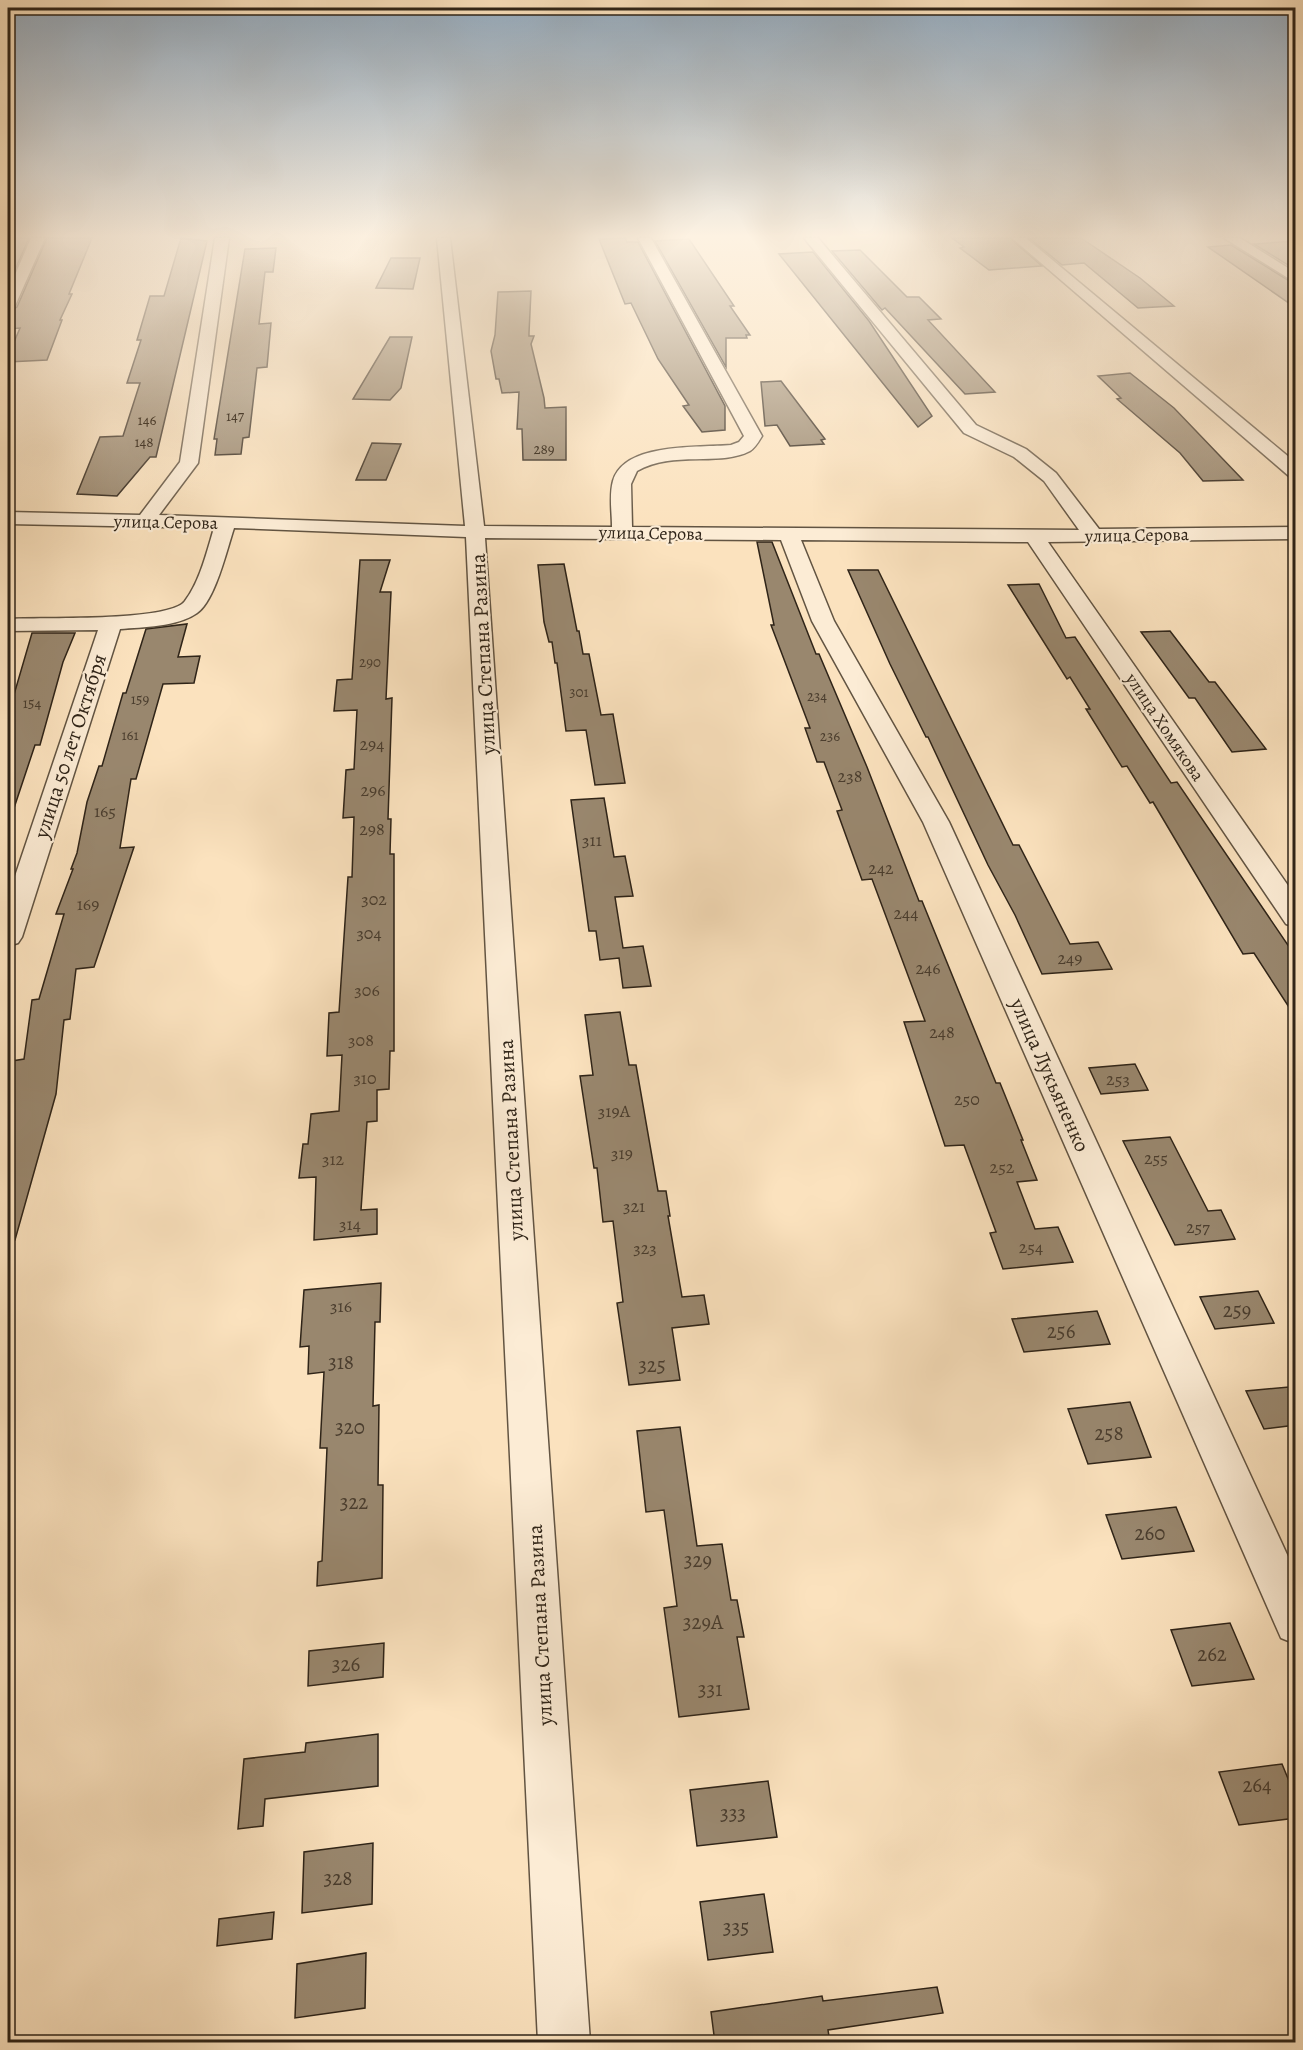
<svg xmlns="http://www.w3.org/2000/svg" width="1303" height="2050" viewBox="0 0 1303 2050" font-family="Alegreya,serif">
<rect width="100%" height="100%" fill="#fbe2be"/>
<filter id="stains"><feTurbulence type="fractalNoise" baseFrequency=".00333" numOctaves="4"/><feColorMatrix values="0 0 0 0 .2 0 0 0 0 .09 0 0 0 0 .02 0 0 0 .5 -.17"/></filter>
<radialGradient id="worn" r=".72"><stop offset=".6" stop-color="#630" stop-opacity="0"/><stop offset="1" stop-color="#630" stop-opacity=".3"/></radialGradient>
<!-- building -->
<g fill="#99876e" stroke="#2f2418" stroke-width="1.5">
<path d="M8,238H29L8,286Z"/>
<path d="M47,238H92L69,294H72L60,320H62L47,360L8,362V356L20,328L8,329V312L17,307Z"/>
<path d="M181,238L207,241L156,457H150L117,496L77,494L100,437L123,436L140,383H127L141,340H137L150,296H164Z"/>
<path d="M625,238L627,242H638L725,406V430L702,432L683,406L689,405L658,359L631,303L625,304L599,239Z"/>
<path d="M952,238H1010L1042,266L989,270L960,248L964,247Z"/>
<path d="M1029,238H1081L1140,278L1174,306L1138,308L1084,263L1062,265Z"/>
<path d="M689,239L734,306H730L750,335H746L747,338H726V367L655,241Z"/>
<path d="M1296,241V270L1254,244Z"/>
<path d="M1231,245L1296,285V308L1208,247Z"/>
<path d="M276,248L273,272H265L259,324L271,323L267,367L257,368L249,437L243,438L241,454L215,455L217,439H214L245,249Z"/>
<path d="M860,250L907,297H919L941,319L928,320L995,392L965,394L885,308L882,310L832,251Z"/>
<path d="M813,252L869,321L932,416L918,427L779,254Z"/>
<path d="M391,258H420L413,289L376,288Z"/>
<path d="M531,291L529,333V336H534L531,344L544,398L545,408L566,407V460H523L522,429H517L519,392L502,393L499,379H496L491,351L495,335L498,292Z"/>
<path d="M390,337H412L401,388L390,400L353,399Z"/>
<path d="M1130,373L1174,408L1243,480L1203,481L1180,453L1117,399L1121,398L1098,376Z"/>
<path d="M781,381L825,439L821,440L824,444L790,446L777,425L765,426L761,382Z"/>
<path d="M372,443L401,444L386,480H356Z"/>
<path d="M757,542H772L816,654H819L867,767L919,901H922L996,1083H1000L1023,1140H1021L1037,1180L1017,1182L1035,1229L1058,1227L1073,1262L1003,1269L990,1233L996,1232L964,1145L945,1146L904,1022L925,1021L872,879L862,880L837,811L842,810L824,762H817L805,728H810L771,625H774Z"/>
<path d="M360,560H390L380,592H391L386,699L392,698L388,819H391L390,854H394V1051H390L389,1089L377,1090V1121L367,1122L361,1210L377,1209V1234L314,1240L316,1177L299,1178L303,1144H308L311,1114L339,1111L342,1055L327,1056L329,1013L339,1012L348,877H352L354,817L343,818L346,770L354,769L357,710L334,711L337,680L352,679Z"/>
<path d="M564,564L577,631H579L583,654H589L601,715L613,714L625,783L595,785L586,730L566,731L557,663H555L552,642H549L544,622L538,565Z"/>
<path d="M848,570H878L1013,845H1019L1070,944L1098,942L1112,969L1042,974L1015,915L988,865L928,737H926L890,664Z"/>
<path d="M1039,584L1066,638L1075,637L1171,783L1177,782L1296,957V1018L1254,953L1243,954L1153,802L1150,803L1127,766L1122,767L1086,709H1090L1070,677L1067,679L1008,585Z"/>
<path d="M187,624L178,657L200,656L194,683L163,684L136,779H131L120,848L134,847L94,967L76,969L70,1019L64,1020L56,1094L15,1240L8,1239V1095L12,1061L24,1059L32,1000L39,999L64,914H56L73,869H71L77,853L87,802L99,766H102L123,693H126L146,629Z"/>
<path d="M1170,631L1209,682H1215L1266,749L1232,752L1195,698H1189L1141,632Z"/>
<path d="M32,633H75L63,662L40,745H35L12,814L8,813V715Z"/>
<path d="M604,798L614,857L625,856L633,896L615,897L623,948L643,946L651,986L623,988L619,958L600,960L596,931H589L571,800Z"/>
<path d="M620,1012L629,1065H636L658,1191H666L670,1216H668L682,1297L704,1295L709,1324L672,1328L680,1380L629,1385L617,1303L623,1302L613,1221L603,1222L597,1168H594L580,1076L593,1075L585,1015Z"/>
<path d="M1135,1064L1148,1090L1101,1094L1089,1068Z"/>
<path d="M1170,1137L1208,1211L1221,1210L1235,1239L1175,1245L1123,1141Z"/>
<path d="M381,1283L380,1322H375L373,1406L379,1405L378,1485H383L382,1578L317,1586L318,1562L322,1561L327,1448H320L324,1372L308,1374L309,1346L300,1347L304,1290Z"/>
<path d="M1258,1291L1274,1323L1215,1329L1200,1297Z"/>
<path d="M1097,1311L1110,1344L1024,1352L1012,1319Z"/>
<path d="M1289,1387L1296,1400V1425L1264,1429L1246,1391Z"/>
<path d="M1130,1402L1151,1457L1088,1464L1068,1409Z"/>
<path d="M680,1427L697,1546L722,1544L731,1600H737L744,1637H737L749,1709L679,1717L664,1608L677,1606L664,1510L646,1512L637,1431Z"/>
<path d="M1176,1507L1194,1551L1122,1559L1106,1515Z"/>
<path d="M1230,1623L1254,1679L1192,1686L1171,1630Z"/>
<path d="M384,1643L383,1677L308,1686L309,1651Z"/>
<path d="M378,1734V1786L265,1799L263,1826L238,1829L244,1759L305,1752L306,1743Z"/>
<path d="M1282,1764L1296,1798V1818L1239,1825L1219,1772Z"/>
<path d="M768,1781L777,1837L697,1846L690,1790Z"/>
<path d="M373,1843L372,1904L302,1913L304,1852Z"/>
<path d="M764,1894L773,1952L708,1960L700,1902Z"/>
<path d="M274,1912L272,1939L217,1946L219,1919Z"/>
<path d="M366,1953L365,2008L295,2018L297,1964Z"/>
<path d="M937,1987L943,2013L828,2030L830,2043H715L711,2012L822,1996L823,2001Z"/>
</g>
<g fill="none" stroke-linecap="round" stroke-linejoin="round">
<defs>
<g id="street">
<path d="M31,238H45L15,306L8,310V291Z"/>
<path d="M215,238H229L198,463L159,515L465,526L437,238H450L484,526L612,527C612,512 609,495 613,481C624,442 699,448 731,445L739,442L744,436L638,238H651L762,436C759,441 755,448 750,451C720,467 673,450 637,471L631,484L632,527L1079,530L1044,481L1014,457L964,433L804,238H818L976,425L1026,449L1056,473L1099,529L1296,527V539L1048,542L1296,897V927L1286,924L1028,542L801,540L834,621L949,822L1296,1574V1644L1281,1638L923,822L812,621L781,540L485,538L590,2042H538L466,537L234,528C227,549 215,601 197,613C177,627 143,627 120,629L22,937L18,943L8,946V897L98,630L8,631V619C38,617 170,622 185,601C200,581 207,551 214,528L8,524V512L140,515L180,462Z"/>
<path d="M1012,238H1026L1296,463V478L1290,477Z"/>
<path d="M1224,238H1240L1296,273V283Z"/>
</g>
</defs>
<!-- street casing -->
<use href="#street" stroke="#625442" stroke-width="3"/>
<!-- street -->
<use href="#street" fill="#fcecd5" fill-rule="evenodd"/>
</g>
<!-- sky -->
<linearGradient id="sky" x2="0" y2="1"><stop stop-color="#94acc1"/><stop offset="0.45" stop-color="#fdf2e2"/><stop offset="1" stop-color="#fdf2e2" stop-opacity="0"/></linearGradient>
<rect width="1303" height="525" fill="url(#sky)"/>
<g text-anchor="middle" stroke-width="4.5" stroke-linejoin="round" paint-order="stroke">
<!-- far-number labels -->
<g font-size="15" fill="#4a3d2e">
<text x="235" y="421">147</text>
<text x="147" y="425">146</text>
<text x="144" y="447">148</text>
<text x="544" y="454">289</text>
<text x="370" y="667">290</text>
<text x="579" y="697">301</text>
<text x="817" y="701">234</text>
<text x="140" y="704">159</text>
<text x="32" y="708">154</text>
<text x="130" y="740">161</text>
<text x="830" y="741">236</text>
</g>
<!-- far-street labels -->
<g font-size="18" fill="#2f2418" stroke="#fcecd5">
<text transform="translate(166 522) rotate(1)" y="6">улица Серова</text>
<text transform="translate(651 533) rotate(1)" y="6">улица Серова</text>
<text transform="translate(1137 535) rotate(-1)" y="6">улица Серова</text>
<text transform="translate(1165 727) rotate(56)" y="6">улица Хомякова</text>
</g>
<!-- number labels -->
<g font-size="18" fill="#4a3d2e">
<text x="372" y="750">294</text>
<text x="850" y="782">238</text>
<text x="373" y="796">296</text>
<text x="105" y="817">165</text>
<text x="372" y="835">298</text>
<text x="592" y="846">311</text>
<text x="881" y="874">242</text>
<text x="374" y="905">302</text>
<text x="88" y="910">169</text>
<text x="906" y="919">244</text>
<text x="369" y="939">304</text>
<text x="1070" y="964">249</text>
<text x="928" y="974">246</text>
<text x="367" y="996">306</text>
<text x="942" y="1038">248</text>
<text x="361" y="1046">308</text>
<text x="365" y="1084">310</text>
<text x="1118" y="1085">253</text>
<text x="967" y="1105">250</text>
<text x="614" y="1117">319А</text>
<text x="622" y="1159">319</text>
<text x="1156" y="1164">255</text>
<text x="333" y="1165">312</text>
<text x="1002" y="1173">252</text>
<text x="634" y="1212">321</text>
<text x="350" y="1230">314</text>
<text x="1198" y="1233">257</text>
<text x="1031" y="1253">254</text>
<text x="645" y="1254">323</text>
<text x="341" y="1312">316</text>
</g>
<!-- street labels -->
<g font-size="21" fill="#2f2418" stroke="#fcecd5">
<text transform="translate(483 654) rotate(-93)" y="7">улица Степана Разина</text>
<text transform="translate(70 746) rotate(-72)" y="7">улица 50 лет Октября</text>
<text transform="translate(1050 1075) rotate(66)" y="7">улица Лукьяненко</text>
<text transform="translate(511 1140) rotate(-93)" y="7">улица Степана Разина</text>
<text transform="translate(540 1625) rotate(-93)" y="7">улица Степана Разина</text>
</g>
<!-- near-number labels -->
<g font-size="21" fill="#4a3d2e">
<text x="1237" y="1317">259</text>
<text x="1061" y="1338">256</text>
<text x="341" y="1369">318</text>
<text x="652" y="1372">325</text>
<text x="350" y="1434">320</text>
<text x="1109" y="1440">258</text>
<text x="354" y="1509">322</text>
<text x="1150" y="1540">260</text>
<text x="698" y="1567">329</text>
<text x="703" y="1629">329А</text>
<text x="1212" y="1661">262</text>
<text x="346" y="1671">326</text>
<text x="710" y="1696">331</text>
<text x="1257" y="1792">264</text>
<text x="733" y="1820">333</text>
<text x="338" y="1885">328</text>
<text x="736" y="1934">335</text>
</g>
</g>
<!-- margin -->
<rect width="1303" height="2050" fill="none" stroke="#fbe2be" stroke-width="30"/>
<rect x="9" y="9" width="1285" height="2032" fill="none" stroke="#2f2418" stroke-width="3"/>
<rect x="15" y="15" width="1273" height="2020" fill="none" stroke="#2f2418" stroke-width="1.5"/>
<rect width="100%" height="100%" filter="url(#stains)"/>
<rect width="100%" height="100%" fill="url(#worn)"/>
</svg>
